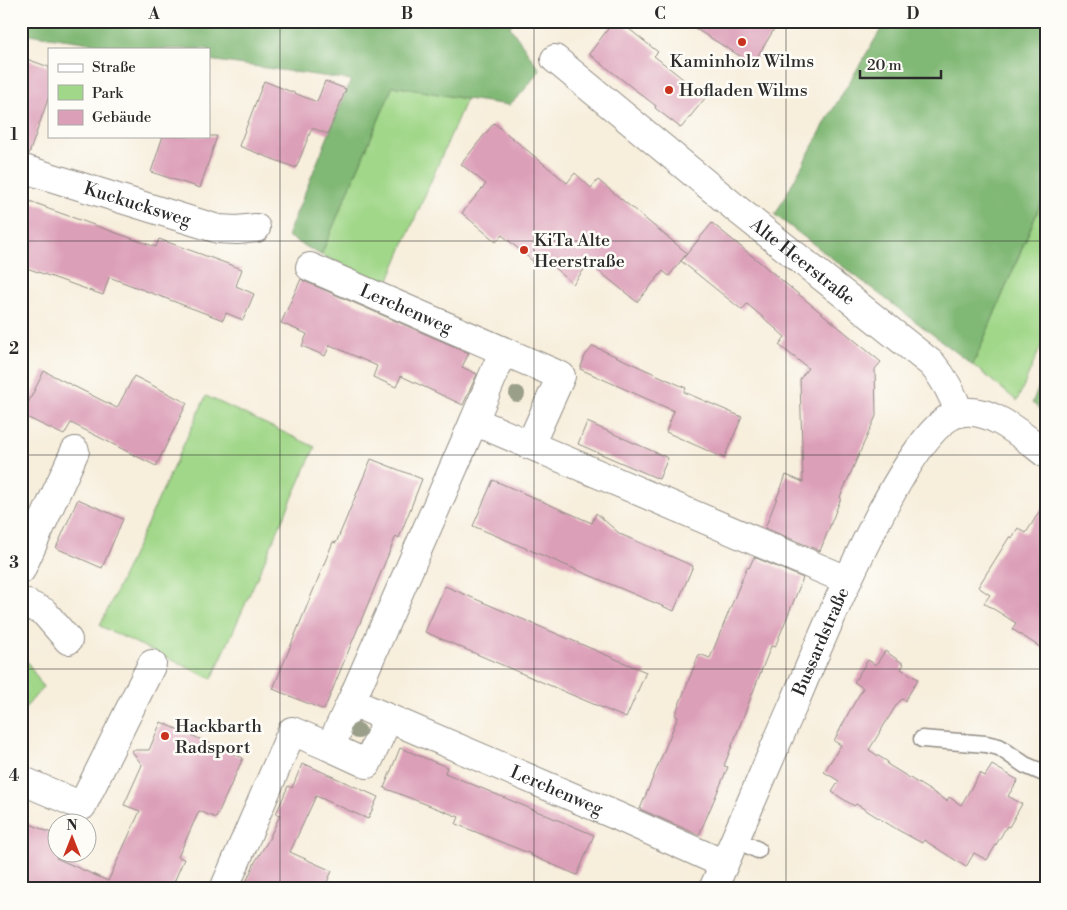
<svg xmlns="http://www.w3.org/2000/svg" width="1067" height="910" viewBox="0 0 1067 910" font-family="'Libre Bodoni',serif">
<rect width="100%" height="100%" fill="#fdfcf7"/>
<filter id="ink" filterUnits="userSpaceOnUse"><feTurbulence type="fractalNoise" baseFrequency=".02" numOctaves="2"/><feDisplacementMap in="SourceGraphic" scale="10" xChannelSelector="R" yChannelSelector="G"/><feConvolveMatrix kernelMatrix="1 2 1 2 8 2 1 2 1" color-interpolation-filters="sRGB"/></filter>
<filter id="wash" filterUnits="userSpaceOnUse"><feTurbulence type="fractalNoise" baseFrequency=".0096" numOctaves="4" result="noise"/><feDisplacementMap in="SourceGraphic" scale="20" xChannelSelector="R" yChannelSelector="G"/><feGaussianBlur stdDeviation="1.12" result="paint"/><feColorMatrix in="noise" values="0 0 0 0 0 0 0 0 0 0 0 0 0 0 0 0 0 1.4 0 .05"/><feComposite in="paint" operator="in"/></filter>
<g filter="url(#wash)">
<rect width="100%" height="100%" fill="#f7eedc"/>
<!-- green -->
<g fill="#a0d788" stroke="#66815a">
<path d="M393,86L466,99L387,284L321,255Z"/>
<path d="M1045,194H1046V335L1017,401L973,365Z"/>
<path d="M206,396L315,447L212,679L100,626Z"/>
<path d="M21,652L43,687L21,713Z"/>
</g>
<!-- forest -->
<g fill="#80b874" stroke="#567250">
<path d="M21,21H513L510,27L540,70L521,94L509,105L466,99L393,86L321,255L287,236L351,80L209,60V49H133L21,33Z"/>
<path d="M886,21H1046V191L973,365L775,215L829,116Z"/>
<path d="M1046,370V413L1032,403Z"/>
</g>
<g id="blocks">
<!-- building -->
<g fill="#dc9fb8">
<path d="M614,21H619L658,52L654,56L706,97L681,128L655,108L656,106L589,54Z"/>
<path d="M683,21H779L753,64Z"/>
<path d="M21,57L49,67V96L29,154L21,153Z"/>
<path d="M264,81L317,102L325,81L346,89L328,134L312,128L296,168L239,146Z"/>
<path d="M494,123L567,183L575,173L591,188L598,180L687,253L669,276L663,271L637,302L589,263L573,284L540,255L535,263L502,235L496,242L462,213L486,184L461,164Z"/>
<path d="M163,136H217L200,188L151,172Z"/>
<path d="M21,198L46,207V208L156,247L159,239L242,269L236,286L254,294L243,320L226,313L223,320L109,277L103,295L21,266Z"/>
<path d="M712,223L881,362L875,369L876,416L840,497L841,498L820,551L765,528L786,475L803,482L800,379L808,368L779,345L785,337L766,320L747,304L742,310L681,261Z"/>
<path d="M301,279L304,281L469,353L462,367L477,374L463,405L401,376L396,387L373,377L377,366L330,345L325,356L302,346L307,334L281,323Z"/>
<path d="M593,346L686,388L684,392L742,417L724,458L666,432L674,411L580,369L585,356Z"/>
<path d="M44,371L117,408L134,376L187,403L156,466L71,423L64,435L22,415Z"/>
<path d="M587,422L668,458L659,479L578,444Z"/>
<path d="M371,459L422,479L399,538L396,536L324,710L273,689L333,542L336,543Z"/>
<path d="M493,480L592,523L596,513L620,534L693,566L674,611L473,526Z"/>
<path d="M78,499L123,519L102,568L56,548Z"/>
<path d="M1046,501V651L1012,629L1016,623L984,603L990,595L978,587L1010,536L1012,538L1018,528L1026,533Z"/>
<path d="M754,557L803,578L775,647L771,646L724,766L728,767L699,835L640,809L678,717L675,715L699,654L710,658L747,567L749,568Z"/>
<path d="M445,586L646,672L626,718L425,632Z"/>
<path d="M885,651L904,664L901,669L918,679L905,701L902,699L897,704L869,750L888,762L887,764L947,801L949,797L961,805L980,773L985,776L992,765L1018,780L1008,796L1022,804L1009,827L1007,826L987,860L974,853L966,867L924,840L922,843L898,830L856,804L854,806L832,792L839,781L824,772L841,745L834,741L849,712L863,688L854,682L868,660L876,665Z"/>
<path d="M161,722L243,758L216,818L199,811L178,857L184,859L171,889H21V820L58,836V854L56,858L108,881L140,811L124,805L142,765L131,750H149Z"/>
<path d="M400,748L447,767L445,773L594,835L577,875L530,855L531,854L456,824L459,817L384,788Z"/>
<path d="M302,764L306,766L307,765L378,797L368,819L316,796L290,852L332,871L324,889H243L255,862L269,839L280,815L276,814L288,786L292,788Z"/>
</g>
</g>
</g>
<g filter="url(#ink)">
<use href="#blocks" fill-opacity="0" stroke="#918c84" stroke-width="1"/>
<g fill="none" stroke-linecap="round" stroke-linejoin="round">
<defs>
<g id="service">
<path d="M922,739L986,744L999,747L1025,765L1046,774"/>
<path d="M735,839L758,850"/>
</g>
<g id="minor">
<path id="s1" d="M555,59L738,210L932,364C945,379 953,394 959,413"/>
<path id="s2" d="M21,168L218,229L237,230L256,228"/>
<path id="s3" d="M310,267L561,376L530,445"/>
<path d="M474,421L503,352"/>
<path d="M21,570L75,451"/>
<path d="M21,601L44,612L68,640"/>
<path id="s4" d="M351,702L617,816L724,864"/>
<path d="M330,747L367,764L388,719"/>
<path d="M21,780L82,806L152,664"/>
<path d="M224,889L292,731L330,747L351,702L474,421L847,580"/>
<path id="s5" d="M713,889C741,827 767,764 795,701C818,648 906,426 959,413C989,405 1024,437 1046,454"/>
</g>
</defs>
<!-- service casing -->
<use href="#service" stroke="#918c84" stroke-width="19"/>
<!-- minor casing -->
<use href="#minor" stroke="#918c84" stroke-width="30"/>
<!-- service -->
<use href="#service" stroke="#fff" stroke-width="16"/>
<!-- minor -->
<use href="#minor" stroke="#fff" stroke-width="28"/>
</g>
<!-- trees -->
<g fill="#9a9f8a">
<circle cx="517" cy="394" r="8"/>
<circle cx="358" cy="731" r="8"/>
</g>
</g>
<!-- grid -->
<path fill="none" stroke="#2b2b2b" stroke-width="1" stroke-opacity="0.55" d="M280,21V889M534,21V889M786,21V889M21,241H1046M21,455H1046M21,669H1046"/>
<!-- markers -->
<g fill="#c8321e" stroke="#fdfcf7" stroke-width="2">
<circle cx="742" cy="42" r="5"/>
<circle cx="669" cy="90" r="5"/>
<circle cx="524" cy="250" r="5"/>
<circle cx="165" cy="736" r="5"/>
</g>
<g text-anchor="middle" stroke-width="5" stroke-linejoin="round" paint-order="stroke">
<!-- poi labels -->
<g font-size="18" fill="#2b2b2b" stroke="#fdfcf7" text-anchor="start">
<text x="742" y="67" text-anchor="middle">Kaminholz Wilms</text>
<text x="679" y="96">Hofladen Wilms</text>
<text x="534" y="246">KiTa Alte<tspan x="534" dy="21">Heerstraße</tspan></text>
<text x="175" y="732">Hackbarth<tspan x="175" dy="21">Radsport</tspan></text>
</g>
<!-- street labels -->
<g font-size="18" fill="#2b2b2b" stroke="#fdfcf7">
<text dy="6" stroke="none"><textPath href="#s2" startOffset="122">Kuckucksweg</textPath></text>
<text dy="6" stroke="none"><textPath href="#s1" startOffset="320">Alte Heerstraße</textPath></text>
<text dy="6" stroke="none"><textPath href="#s3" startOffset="105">Lerchenweg</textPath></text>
<text dy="6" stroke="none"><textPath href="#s5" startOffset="270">Bussardstraße</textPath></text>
<text dy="6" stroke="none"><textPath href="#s4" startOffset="224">Lerchenweg</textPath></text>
</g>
</g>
<!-- margin -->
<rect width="1067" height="910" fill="none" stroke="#fdfcf7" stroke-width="55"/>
<!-- legend -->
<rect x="48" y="48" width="162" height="90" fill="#fdfcf7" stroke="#a9a8a5"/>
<rect x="58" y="64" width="25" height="8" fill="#ffffff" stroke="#a9a8a5"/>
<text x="92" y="72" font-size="15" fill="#2b2b2b">Straße</text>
<rect x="58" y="85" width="25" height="15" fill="#a0d788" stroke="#a9a8a5"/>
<text x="92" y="98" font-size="15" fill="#2b2b2b">Park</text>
<rect x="58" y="110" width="25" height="15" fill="#dc9fb8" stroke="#a9a8a5"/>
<text x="92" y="122" font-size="15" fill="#2b2b2b">Gebäude</text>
<!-- north arrow -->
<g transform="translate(72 838)"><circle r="24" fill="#fdfcf7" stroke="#a9a8a5"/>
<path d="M0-4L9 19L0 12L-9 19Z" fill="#c8321e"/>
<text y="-8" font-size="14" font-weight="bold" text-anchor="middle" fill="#2b2b2b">N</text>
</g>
<!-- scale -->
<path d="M860 70v8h81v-8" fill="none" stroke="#2b2b2b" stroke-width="2.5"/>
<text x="867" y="70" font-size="15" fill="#2b2b2b" stroke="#fdfcf7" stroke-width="4" paint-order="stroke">20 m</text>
<rect x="28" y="28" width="1012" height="854" fill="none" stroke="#2b2b2b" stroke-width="2"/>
<g font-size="16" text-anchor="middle" font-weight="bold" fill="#2b2b2b">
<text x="154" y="19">A</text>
<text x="407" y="19">B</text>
<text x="660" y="19">C</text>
<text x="913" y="19">D</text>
<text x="14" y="140">1</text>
<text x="14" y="354">2</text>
<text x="14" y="568">3</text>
<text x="14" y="781">4</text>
</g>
</svg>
